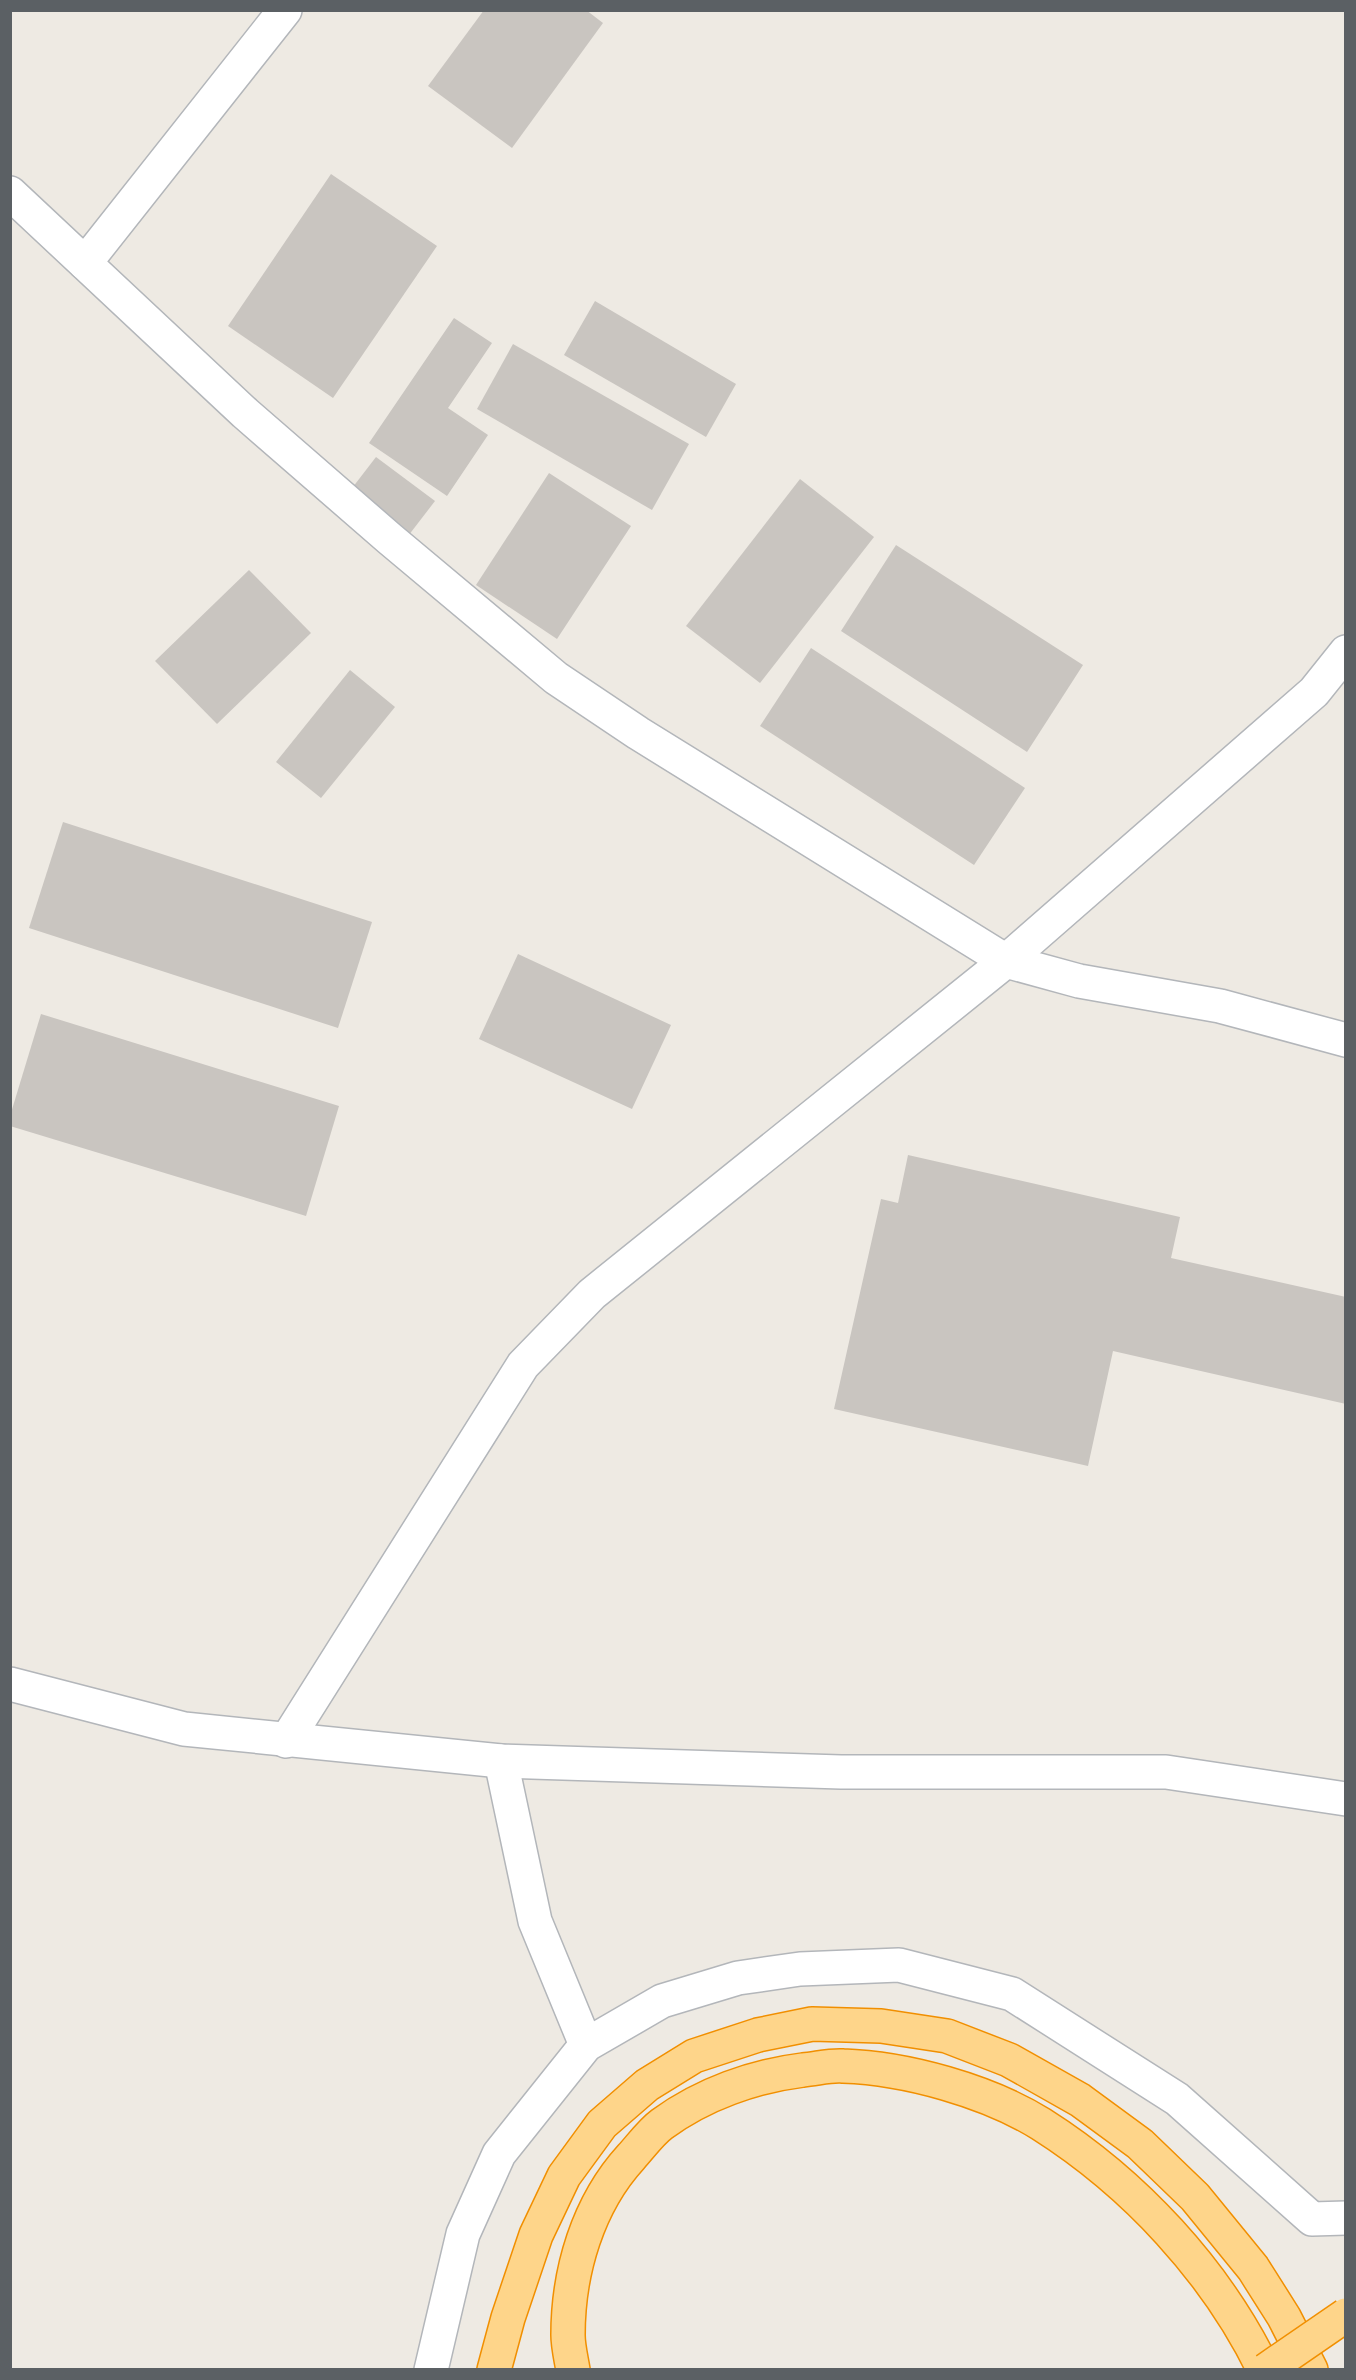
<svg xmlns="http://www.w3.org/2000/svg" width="1356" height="2380" viewBox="0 0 1356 2380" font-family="'Space Grotesk',sans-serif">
<rect width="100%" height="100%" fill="#eeeae3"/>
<!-- building -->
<g fill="#c9c5c0">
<path d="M484,10H586L603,23L512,148L428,86Z"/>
<path d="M331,174L437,246L333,398L228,326Z"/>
<path d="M595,301L736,384L706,437L564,355Z"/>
<path d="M454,318L492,343L448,408L488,435L447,496L369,443Z"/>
<path d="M513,344L689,444L652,510L477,409Z"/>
<path d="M376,457L435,501L405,540L346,496Z"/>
<path d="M549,473L631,526L557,639L476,585Z"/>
<path d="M800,479L874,537L760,683L686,626Z"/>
<path d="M896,545L1083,665L1027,752L841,631Z"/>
<path d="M249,570L311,633L217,724L155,661Z"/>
<path d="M811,648L1025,788L974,865L760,726Z"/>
<path d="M350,670L395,707L321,798L276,762Z"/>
<path d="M63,822L372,922L338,1028L29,928Z"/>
<path d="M518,954L671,1025L632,1109L479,1039Z"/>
<path d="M41,1014L339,1106L306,1216L10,1126V1116Z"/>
<path d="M908,1155L1180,1217L1171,1258L1346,1297V1404L1113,1351L1088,1466L834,1409L881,1199L898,1203Z"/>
</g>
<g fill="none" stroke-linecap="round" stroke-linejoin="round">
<defs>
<g id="minor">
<path d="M10,193L245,413L390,539L556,678L638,733L1006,961L1079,981L1220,1006L1346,1040"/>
<path d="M85,263L285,10"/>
<path d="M10,1684L184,1729L501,1761L841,1772H1166L1346,1799"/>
<path d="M286,1741L523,1365L592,1294L1006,961L1314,692L1346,652"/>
<path d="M501,1761L535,1921L586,2045"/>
<path d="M431,2370L463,2234L499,2154L586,2045L662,2001L738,1978L800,1969L899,1965L1012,1994L1177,2099L1312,2219L1346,2218"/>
</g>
<g id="highway">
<path d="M494,2370L508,2318L536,2235L564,2176L602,2124L647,2085L694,2056L758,2035L812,2024L881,2026L947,2036L1009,2060L1080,2100L1140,2144L1195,2197L1253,2268L1284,2317L1311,2370"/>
<path d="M573,2370C571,2358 568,2346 568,2335C568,2271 588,2204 631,2157C641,2146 651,2132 662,2124C703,2094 754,2076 803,2070C816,2069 830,2065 843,2066C906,2068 988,2091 1041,2124C1134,2183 1216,2271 1264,2370"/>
</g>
</defs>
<!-- minor casing -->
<use href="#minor" stroke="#b3b6ba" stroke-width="36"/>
<!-- highway casing -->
<use href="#highway" stroke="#f18f00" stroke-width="36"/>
<!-- minor -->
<use href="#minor" stroke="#fff" stroke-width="33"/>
<!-- highway -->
<use href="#highway" stroke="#fed58a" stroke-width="33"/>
<defs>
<path id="highway-bridge" d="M1266,2370L1346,2315"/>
</defs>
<!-- highway-bridge casing -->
<use href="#highway-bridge" stroke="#f18f00" stroke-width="36" stroke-linecap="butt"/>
<!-- highway-bridge -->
<use href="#highway-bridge" stroke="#fed58a" stroke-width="33"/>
</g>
<!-- border -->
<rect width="1356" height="2380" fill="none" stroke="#5b6064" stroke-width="24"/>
</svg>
